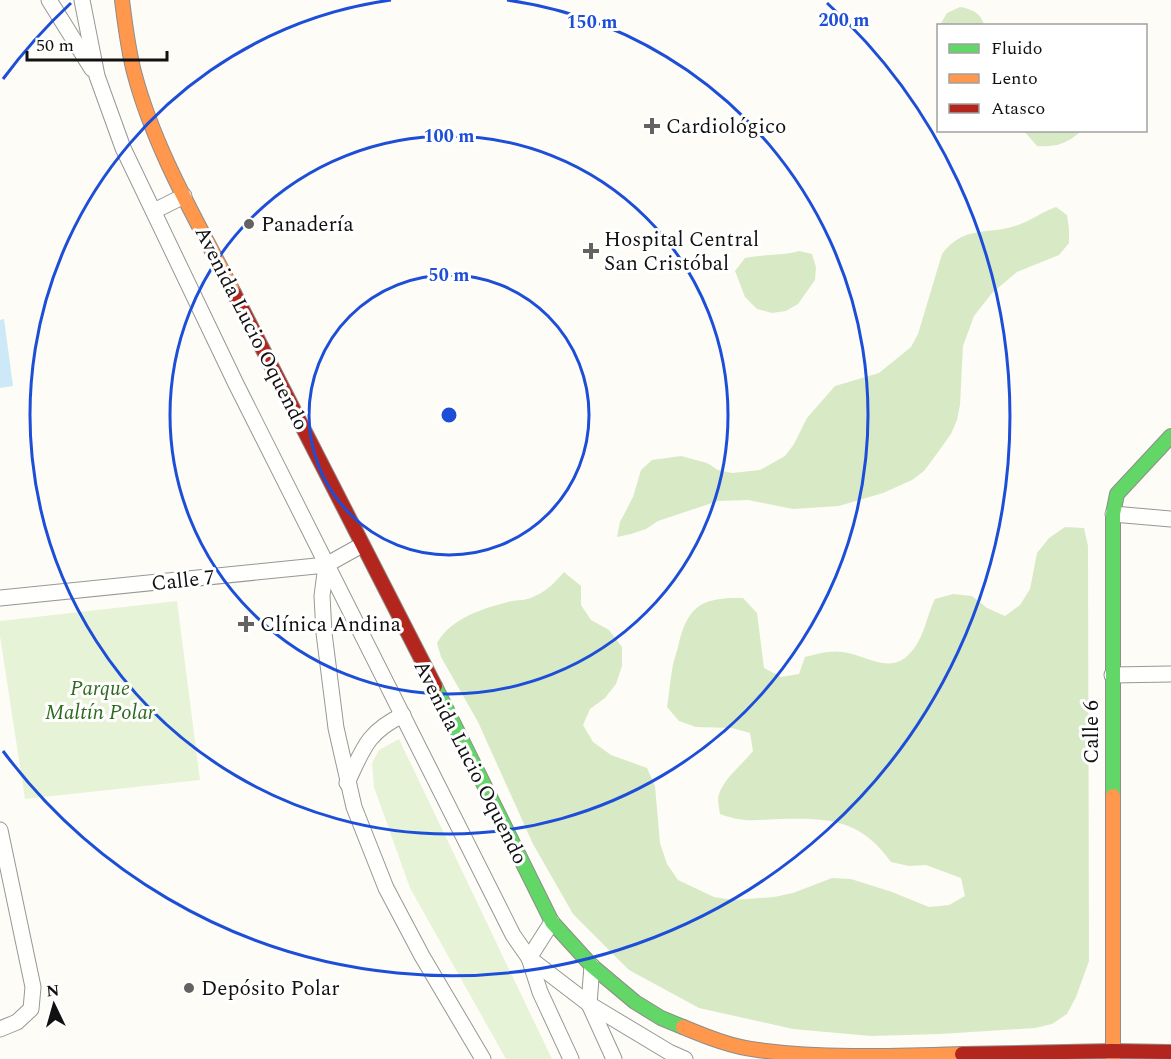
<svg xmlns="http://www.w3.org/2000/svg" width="1171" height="1059" viewBox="0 0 1171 1059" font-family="Spectral,serif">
<rect width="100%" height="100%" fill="#fdfcf7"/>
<!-- green -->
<g fill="#e7f3d7">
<path d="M177,601L200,780L25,799L0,636V621Z"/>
<path d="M399,739L552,1059H506L410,888L374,787L372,763L379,750Z"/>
</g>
<!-- forest -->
<g fill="#d8eac5">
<path d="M960,7C972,9 981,13 984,25H940L947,13Z"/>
<path d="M1024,131H1081C1067,144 1056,147 1037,146Z"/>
<path d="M1056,207L1067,215L1069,229V243L1059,255L1017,272L992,293L974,316L963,346L960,405L957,420L951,434L933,459L924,471L912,480L883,493L839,506L793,509L748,500L718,501L658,521L646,529L631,534L617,537L620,522L633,497L641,470L652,460L681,456L707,463L718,470L732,473L760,470L785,456L794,444L807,418L835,386L879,373L911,347L918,334L942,254C965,224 987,236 1018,225C1030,221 1042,212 1056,207Z"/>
<path d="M799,251L812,254L816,267L815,280L798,304L786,311L772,313L757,309L745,297L735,271L745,258C763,254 781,256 799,251Z"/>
<path d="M1065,527L1084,528L1088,546L1089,961L1076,997L1067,1014L1052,1024L1035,1028L940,1034L871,1036L793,1029L699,1008L629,970L573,914L533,844L478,722L441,657L437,643C452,617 485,608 512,601C520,600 529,600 535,596C547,591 555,582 564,572L581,586V605L591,620L609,630L622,647V666L616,684L605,698L590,709L583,725L593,742L611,755L647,768L655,786L660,843L667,864L678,880L714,897L733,900L774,897L793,893L832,878L851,879L892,892L929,907L949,905L965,896L961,878L926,865L909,866L891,862C860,819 829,818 779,819C755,820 744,823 720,814C719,807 717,799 719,794C725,777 742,765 753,751L750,733L732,728L696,727L679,721L667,707C669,695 670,682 672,670C673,662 676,655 678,647C687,606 701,597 743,598L757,613L764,668L781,677L799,674L805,657C817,654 830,650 842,652C869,655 893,679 915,647C925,633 927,615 935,599L953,594L972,596L987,608L1005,616L1020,605L1030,589L1037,553L1049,538Z"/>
</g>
<!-- water -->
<path fill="#cde8f7" d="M4,319L13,386L0,388V320Z"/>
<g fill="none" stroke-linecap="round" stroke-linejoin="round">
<defs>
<g id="street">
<path d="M49,0L92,69"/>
<path d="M82,0L97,76L123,148L236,384L513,935L529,958L589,1004L669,1052L685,1059"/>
<path d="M154,211L184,196"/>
<path d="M1113,514L1171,519"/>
<path d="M326,565L322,596L324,633L336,728L354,807L386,888L422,956L483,1059"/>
<path d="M0,598L326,565L362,545"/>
<path d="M1112,675L1171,674"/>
<path d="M347,783C363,749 367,732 403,715"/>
<path d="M0,830L33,987L31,1009L17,1022L0,1029"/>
<path d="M552,922L529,958L540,992L571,1059"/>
<path d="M592,966L589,1004L614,1059"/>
</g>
<g id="fast">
<path d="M435,686L552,922L592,966L635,1002L661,1018L683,1027"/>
<path d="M1113,796V514L1117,494L1171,436"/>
</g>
<g id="slow">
<path d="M122,0C125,24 128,49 134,72C154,149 198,223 234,293"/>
<path d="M1113,796V1059"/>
<path d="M683,1027C707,1037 732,1047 758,1050C825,1059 894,1056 962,1054"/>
</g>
<g id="jam">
<path d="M234,293L435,686"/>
<path d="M962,1054L1113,1051L1171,1052"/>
</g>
</defs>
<!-- street casing -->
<use href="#street" stroke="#979795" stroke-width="17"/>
<!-- fast casing -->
<use href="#fast" stroke="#8e8d8b" stroke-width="16"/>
<!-- slow casing -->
<use href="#slow" stroke="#8e8d8b" stroke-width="16"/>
<!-- jam casing -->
<use href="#jam" stroke="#8e8d8b" stroke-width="16"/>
<!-- street -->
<use href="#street" stroke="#fffffe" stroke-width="15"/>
<!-- fast -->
<use href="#fast" stroke="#63d668" stroke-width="14"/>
<!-- slow -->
<use href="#slow" stroke="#ff974d" stroke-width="14"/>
<!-- jam -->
<use href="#jam" stroke="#b3261e" stroke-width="14"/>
</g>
<!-- distance rings -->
<g fill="none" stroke="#1d4ed8" stroke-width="3">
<circle cx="449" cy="415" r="140"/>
<circle cx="449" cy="415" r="279"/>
<path d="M507 0A419 419 0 1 1 391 0"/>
<path d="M3 79A559 559 0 0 1 71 3M827 3A559 559 0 1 1 3 751"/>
</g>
<!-- markers -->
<g fill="#646362" stroke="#fff" stroke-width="2">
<path d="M649 117h6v6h6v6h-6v6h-6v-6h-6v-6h6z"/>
<circle cx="249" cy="224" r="6"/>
<path d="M588 242h6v6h6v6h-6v6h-6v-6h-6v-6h6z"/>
<path d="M243 615h6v6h6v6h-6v6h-6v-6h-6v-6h6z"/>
<circle cx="189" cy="988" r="6"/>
</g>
<g text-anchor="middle" stroke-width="6" stroke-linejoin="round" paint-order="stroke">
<!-- poi labels -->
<g font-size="21" fill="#111" stroke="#fff" text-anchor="start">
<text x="666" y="133">Cardiológico</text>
<text x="261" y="231">Panadería</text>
<text x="604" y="246">Hospital Central<tspan x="604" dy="24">San Cristóbal</tspan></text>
<text x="260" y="631">Clínica Andina</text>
<text x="201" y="995">Depósito Polar</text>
</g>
<!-- street labels -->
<g font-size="21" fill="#111" stroke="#fff">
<text transform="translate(252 328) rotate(63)" y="7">Avenida Lucio Oquendo</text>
<text transform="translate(183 580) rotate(-6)" y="7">Calle 7</text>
<text transform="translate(1091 732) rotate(-90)" y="7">Calle 6</text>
<text transform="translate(471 762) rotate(63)" y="7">Avenida Lucio Oquendo</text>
</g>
<!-- park labels -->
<g font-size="21" font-style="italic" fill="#2f6b1f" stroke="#fff">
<text x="100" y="695">Parque<tspan x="100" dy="24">Maltín Polar</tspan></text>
</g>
</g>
<circle cx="449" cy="415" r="9" fill="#1d4ed8" stroke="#fff" stroke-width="3"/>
<g font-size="18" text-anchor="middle" font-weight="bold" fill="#1d4ed8" stroke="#fff" stroke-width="6" stroke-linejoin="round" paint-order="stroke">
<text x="844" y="26">200 m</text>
<text x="592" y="28">150 m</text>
<text x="449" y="142">100 m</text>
<text x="449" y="281">50 m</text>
</g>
<!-- legend -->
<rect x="937" y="24" width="210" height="108" fill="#ffffff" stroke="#a0a0a0" stroke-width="1.5"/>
<rect x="949" y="44" width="30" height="9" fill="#63d668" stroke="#a0a0a0" stroke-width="1.5"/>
<text x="991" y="54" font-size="18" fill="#111111">Fluido</text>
<rect x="949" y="74" width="30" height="9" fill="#ff974d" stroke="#a0a0a0" stroke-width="1.5"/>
<text x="991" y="84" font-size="18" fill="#111111">Lento</text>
<rect x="949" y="104" width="30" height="9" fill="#b3261e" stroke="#a0a0a0" stroke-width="1.5"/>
<text x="991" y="114" font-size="18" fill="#111111">Atasco</text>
<!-- north arrow -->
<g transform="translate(54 1005) rotate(355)" stroke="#ffffff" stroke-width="4.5" paint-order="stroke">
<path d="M0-4.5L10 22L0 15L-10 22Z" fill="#111111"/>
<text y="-9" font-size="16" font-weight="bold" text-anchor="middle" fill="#111111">N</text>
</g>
<!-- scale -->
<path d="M27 51v9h140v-9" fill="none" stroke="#111111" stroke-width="3"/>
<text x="36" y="51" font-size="18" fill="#111111" stroke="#ffffff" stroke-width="4.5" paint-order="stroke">50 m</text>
</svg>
